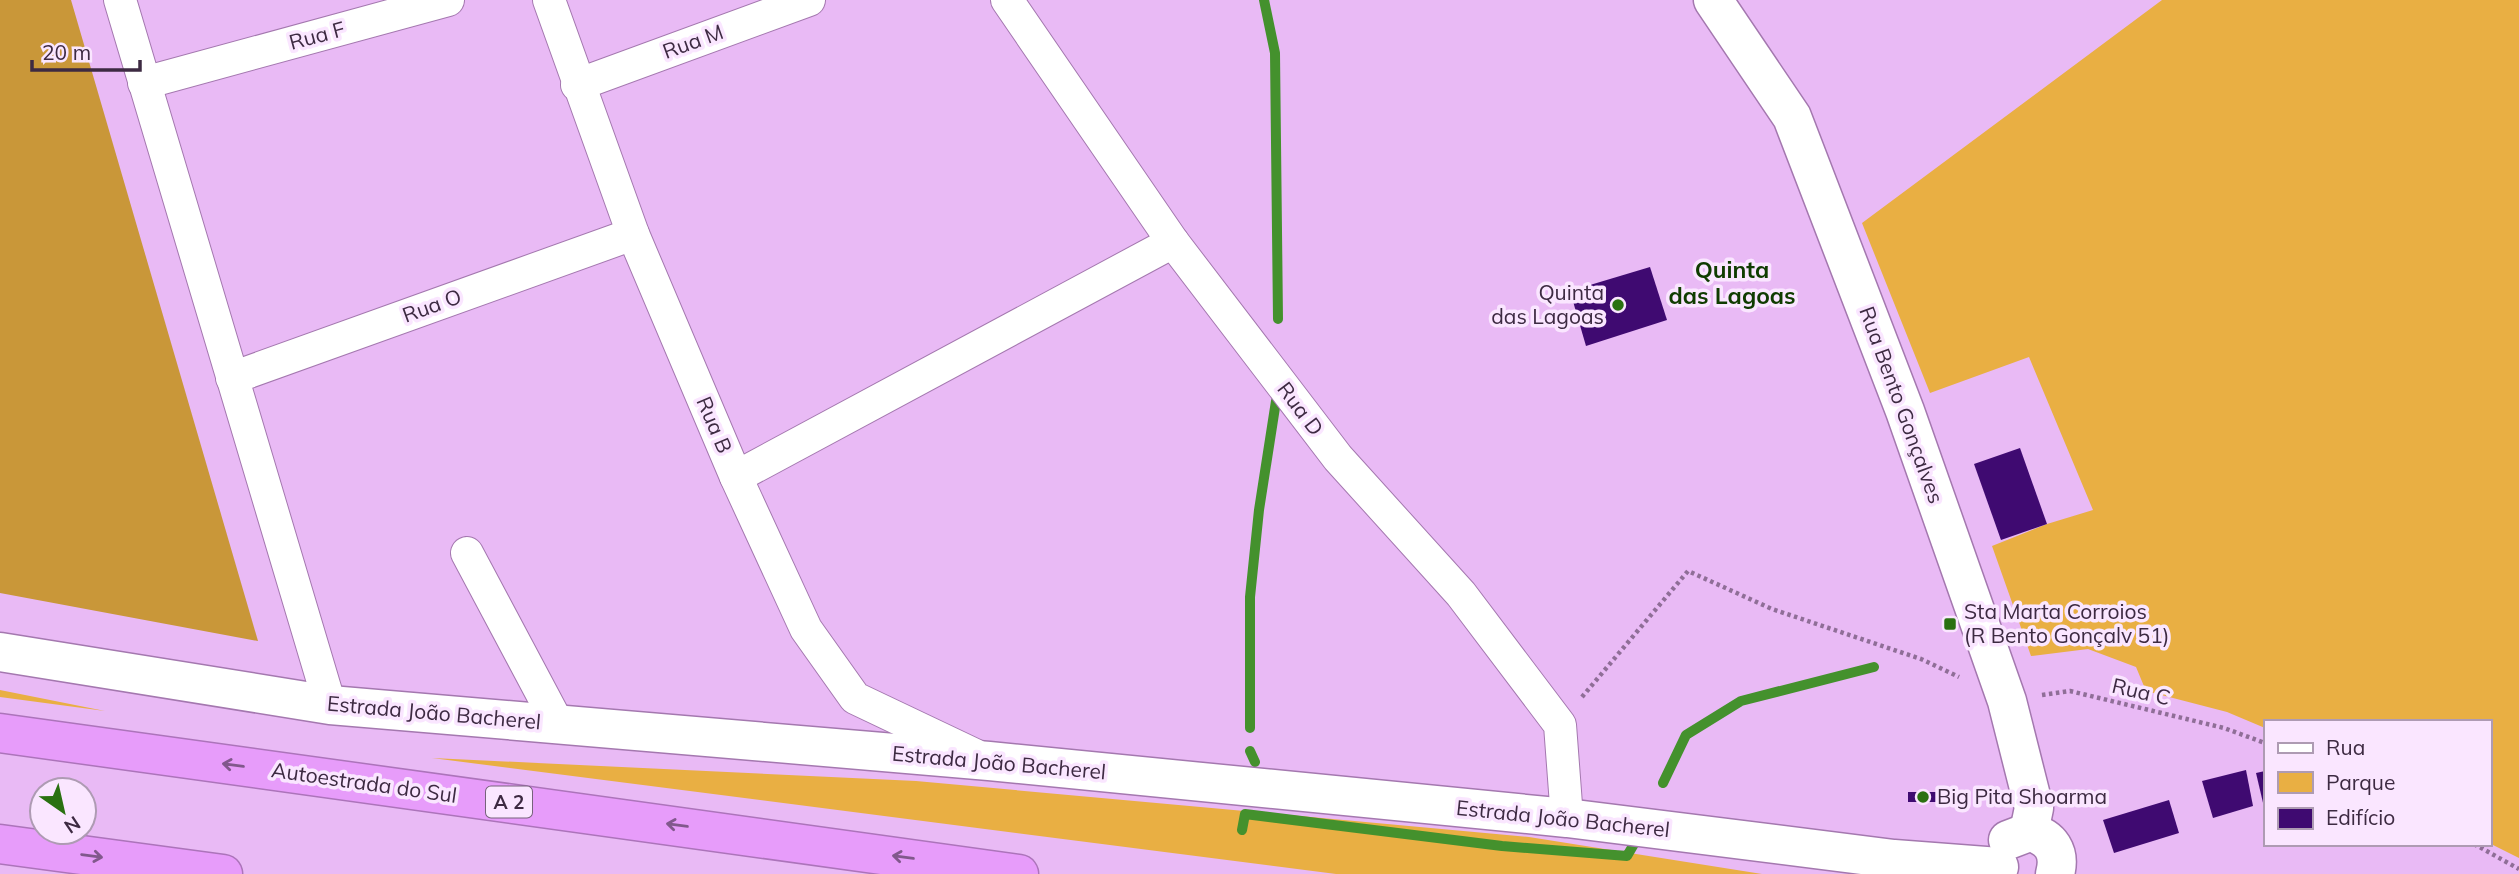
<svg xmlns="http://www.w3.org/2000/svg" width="2519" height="874" viewBox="0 0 2519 874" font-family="Mulish,sans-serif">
<rect width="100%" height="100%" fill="#e9baf5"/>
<!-- green -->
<g fill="#e9af43">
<path d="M2162,0H2519V858L2489,843V722H2265V728L2227,712L2146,691L2136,667L2088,649L2031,656L1992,546L2047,524L2093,510L2029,357L1930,393L1862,223Z"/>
<path d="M0,690L105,711L0,697Z"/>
<path d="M432,758L916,781L1529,837L1762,874H1336Z"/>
</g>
<!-- forest -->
<path fill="#c99739" d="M0,0H71L258,641L0,593Z"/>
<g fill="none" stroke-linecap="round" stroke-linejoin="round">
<!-- stream -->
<g stroke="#44912d" stroke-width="10">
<path d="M1264,0L1275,53L1278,319"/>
<path d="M1250,728V597L1259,510L1276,401"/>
<path d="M1250,751L1255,762"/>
<path d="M1663,783L1686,735L1741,701L1874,667"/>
<path d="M1242,830L1245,814L1502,846L1627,856L1634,844"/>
</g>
</g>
<!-- building -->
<g fill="#3f0a71">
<path d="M1650,267L1667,320L1586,346L1570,291Z"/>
<path d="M2020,448L2047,524L2001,540L1974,464Z"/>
<path d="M2246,770L2253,806L2213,818L2202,781Z"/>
<path d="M2265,771V807H2264L2256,773Z"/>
<rect x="1908" y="792" width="30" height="10"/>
<path d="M2169,800L2179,833L2114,853L2103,820Z"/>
</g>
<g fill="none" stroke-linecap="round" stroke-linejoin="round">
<defs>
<g id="minor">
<path d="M120,0L330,705"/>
<path d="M549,0L633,234L736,477L806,629L855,698L975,755"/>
<path d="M1007,0L1173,242L1338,458L1461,594L1560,725L1567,818"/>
<path d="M144,83L448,0"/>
<path d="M577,85L809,0"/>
<path d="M232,378L633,234"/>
<path d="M736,477L1173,242"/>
<path d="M467,553L558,724"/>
</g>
<g id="tertiary">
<path d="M1713,0L1792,117L1905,411L2007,701L2034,808L2029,832"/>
<path d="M0,652L330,705L989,761L1567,818L1894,859L1999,867"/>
<path d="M2008,840L2029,832C2051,837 2061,852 2055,874"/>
</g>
<g id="motorway">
<path d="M0,733L1019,874"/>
<path d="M0,844L223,874"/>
</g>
</defs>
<!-- minor casing -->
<use href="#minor" stroke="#a478af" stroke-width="34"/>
<!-- tertiary casing -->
<use href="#tertiary" stroke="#a478af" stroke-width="41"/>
<!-- motorway casing -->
<use href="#motorway" stroke="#ac74ba" stroke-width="41"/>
<!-- path -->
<g stroke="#8f6e97" stroke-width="4.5" stroke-dasharray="3.5 3.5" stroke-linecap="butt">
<path d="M2042,695L2070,691L2224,728L2265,743"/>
<path d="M1582,697L1688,571L1772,609L1921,659L1959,677"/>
<path d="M2474,844L2519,869"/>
</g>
<!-- minor -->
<use href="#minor" stroke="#fff" stroke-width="32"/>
<!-- tertiary -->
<use href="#tertiary" stroke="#fff" stroke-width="38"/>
<!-- motorway -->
<use href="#motorway" stroke="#e79cfa" stroke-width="38"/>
</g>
<!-- one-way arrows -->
<defs><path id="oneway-shaft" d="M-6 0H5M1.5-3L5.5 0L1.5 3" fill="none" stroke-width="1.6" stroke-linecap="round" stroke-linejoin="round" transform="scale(1.75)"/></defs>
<g stroke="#81588c">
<use href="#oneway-shaft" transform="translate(233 765) rotate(-172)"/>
<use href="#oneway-shaft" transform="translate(677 825) rotate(-172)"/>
<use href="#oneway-shaft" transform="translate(92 856) rotate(8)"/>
<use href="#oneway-shaft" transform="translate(903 857) rotate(-172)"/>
</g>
<!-- markers -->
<g fill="#2a7111" stroke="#fae6ff" stroke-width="2.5">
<circle cx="1618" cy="305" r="7"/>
<rect x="1943" y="617" width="14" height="14" rx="3.5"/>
<circle cx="1923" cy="797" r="7"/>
</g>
<g text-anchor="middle" stroke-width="7" stroke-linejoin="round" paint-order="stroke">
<!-- shield labels -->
<rect fill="#fae6ff" stroke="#76627b" stroke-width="2" x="486" y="786.5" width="46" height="31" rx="5"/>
<g font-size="19" font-weight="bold" fill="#3d2a42">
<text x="509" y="809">A 2</text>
</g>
<!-- street labels -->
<g font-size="21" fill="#3d2a42" stroke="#fae6ff">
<text transform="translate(317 36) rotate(-15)" y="7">Rua F</text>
<text transform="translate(693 42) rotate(-20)" y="7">Rua M</text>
<text transform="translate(432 306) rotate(-20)" y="7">Rua O</text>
<text transform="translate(1901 405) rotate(70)" y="7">Rua Bento Gonçalves</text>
<text transform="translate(1300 409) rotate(53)" y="7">Rua D</text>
<text transform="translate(714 425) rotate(67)" y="7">Rua B</text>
<text transform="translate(2141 692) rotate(13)" y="7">Rua C</text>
<text transform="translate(434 713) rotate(5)" y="7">Estrada João Bacherel</text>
<text transform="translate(999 763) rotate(5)" y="7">Estrada João Bacherel</text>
<text transform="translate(364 783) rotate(8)" y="7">Autoestrada do Sul</text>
<text transform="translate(1563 819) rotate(6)" y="7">Estrada João Bacherel</text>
</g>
<!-- poi labels -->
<g font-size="21" fill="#3d2a42" stroke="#fae6ff" text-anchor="start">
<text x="1604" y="300" text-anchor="end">Quinta<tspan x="1604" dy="24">das Lagoas</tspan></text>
<text x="1964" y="619">Sta Marta Corroios<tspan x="1964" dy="24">(R Bento Gonçalv 51)</tspan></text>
<text x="1937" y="804">Big Pita Shoarma</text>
</g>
<!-- neighbourhood labels -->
<g font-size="23" font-weight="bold" fill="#0f3c00" stroke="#fae6ff">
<text x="1732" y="278">Quinta<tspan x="1732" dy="26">das Lagoas</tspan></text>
</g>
</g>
<!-- legend -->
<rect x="2264" y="720" width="228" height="126" fill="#fae6ff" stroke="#ae9bb3" stroke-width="2"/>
<rect x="2278" y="743" width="35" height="10" fill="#ffffff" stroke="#ae9bb3" stroke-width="2"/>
<text x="2326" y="755" font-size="21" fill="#3d2a42">Rua</text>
<rect x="2278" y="772" width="35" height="21" fill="#e9af43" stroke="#ae9bb3" stroke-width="2"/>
<text x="2326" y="790" font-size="21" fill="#3d2a42">Parque</text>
<rect x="2278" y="808" width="35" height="21" fill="#3f0a71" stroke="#ae9bb3" stroke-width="2"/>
<text x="2326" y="825" font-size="21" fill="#3d2a42">Edifício</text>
<!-- north arrow -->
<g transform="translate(63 811) rotate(146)"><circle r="33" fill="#fae6ff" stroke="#ae9bb3" stroke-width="2"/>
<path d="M0-5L12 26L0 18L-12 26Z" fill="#2a7111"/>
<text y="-10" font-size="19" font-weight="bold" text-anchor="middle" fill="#3d2a42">N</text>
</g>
<!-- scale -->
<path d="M32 60v10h108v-10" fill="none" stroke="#3d2a42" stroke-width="3.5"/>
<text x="42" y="60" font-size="21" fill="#3d2a42" stroke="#fae6ff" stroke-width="5" paint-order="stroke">20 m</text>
</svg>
